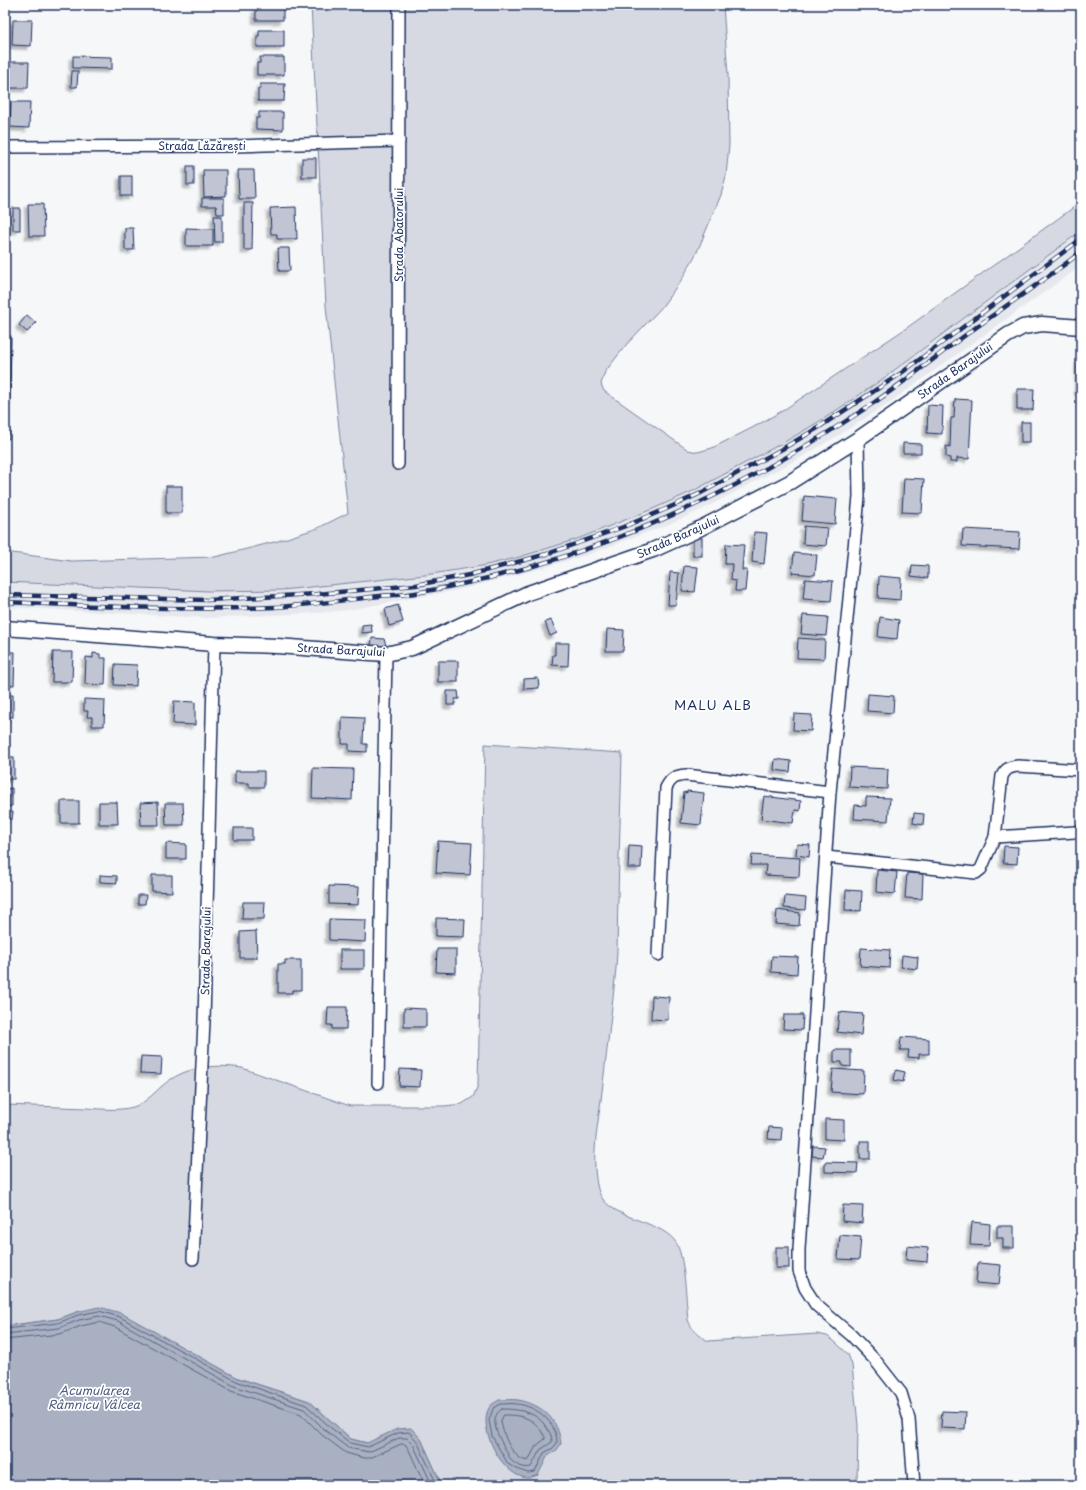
<svg xmlns="http://www.w3.org/2000/svg" width="1086" height="1490" viewBox="0 0 1086 1490" font-family="'Playpen Sans',sans-serif">
<defs>
<filter id="shadow"><feDropShadow dx="-3.5" dy="3.5" stdDeviation="1" flood-color="#0004"/></filter>
</defs>
<rect width="100%" height="100%" fill="#f6f7f9"/>
<filter id="ink" filterUnits="userSpaceOnUse"><feTurbulence type="fractalNoise" baseFrequency=".025" numOctaves="2"/><feDisplacementMap in="SourceGraphic" scale="8" xChannelSelector="R" yChannelSelector="G"/><feConvolveMatrix kernelMatrix="1 2 1 2 8 2 1 2 1" color-interpolation-filters="sRGB"/></filter>
<g filter="url(#ink)">
<!-- built -->
<path fill="#e6e8ee" d="M1081,231V266L890,402L839,435L800,458L701,510L662,527L587,555L521,574L463,589L348,610L318,613L206,618L5,607V582L209,591L282,590L425,575L482,566L516,558L580,538L655,508L693,491L788,440L825,418L877,383Z"/>
<!-- green -->
<g fill="#d6d9e2" stroke="#7884a0">
<path d="M311,5H723L728,75L729,145L726,176L721,195L697,252L682,279L661,308L626,345L605,372L601,384L604,391L688,450L698,452L712,448L752,428L782,411L908,327L1081,202V231L877,383L825,418L788,440L693,491L655,508L580,538L549,548L516,558L482,566L425,575L282,590L209,591L5,582V552L71,561L215,557L278,541L318,528L348,513L326,306Z"/>
<path d="M485,744L622,753C621,801 619,849 618,898C617,921 618,945 616,968C612,1012 606,1056 601,1100C597,1129 591,1161 598,1189C606,1220 657,1218 675,1241C685,1254 686,1302 688,1320C692,1330 698,1335 708,1341L817,1334L827,1336L834,1341L848,1354L852,1365L858,1425L857,1485H442L421,1439L367,1443L351,1439L309,1401L238,1378L158,1334L77,1312L58,1319L5,1326V1105C32,1106 60,1107 87,1108C101,1109 119,1111 133,1107C144,1104 153,1094 162,1086C185,1066 213,1064 242,1068L350,1106H444L462,1104L473,1097L478,1085Z"/>
</g>
<!-- water -->
<g fill="#a9b0c1" stroke="#707c99">
<path d="M99,1307L121,1313L238,1378L309,1401L351,1439L367,1443L397,1429L411,1428L421,1439L442,1485H5V1326L58,1319L77,1312Z"/>
<path d="M499,1400C505,1400 512,1399 518,1400C542,1404 559,1420 561,1444L556,1451L548,1455L538,1475C535,1476 532,1477 529,1478C503,1479 477,1428 489,1408C491,1404 496,1402 499,1400Z"/>
</g>
<g fill="none" stroke-linecap="round" stroke-linejoin="round">
<!-- shore -->
<g stroke="#546386" stroke-width="1">
<path d="M5,1329L58,1323L78,1315L99,1311L120,1317L236,1381L306,1405L330,1427L350,1443L368,1447L398,1433L409,1432L417,1441L437,1485"/>
<path d="M5,1334L59,1328L79,1320L99,1316L118,1321L234,1386L304,1409L326,1431L348,1448L369,1452L399,1438H407L413,1444L432,1485"/>
<path d="M5,1340L60,1334L81,1326L99,1322L115,1327L231,1391L301,1414L322,1435L346,1453L364,1458H370L401,1444H405L408,1448L425,1485"/>
<path d="M501,1404C506,1404 512,1403 517,1404C536,1406 557,1422 557,1443L553,1448L544,1453L535,1472L528,1473L516,1469L508,1464L492,1436L489,1420L493,1409Z"/>
<path d="M502,1409C519,1409 537,1412 546,1427C550,1432 552,1436 552,1442L540,1450L531,1467C525,1469 515,1465 511,1460C509,1457 507,1452 505,1449C499,1437 487,1418 502,1409Z"/>
<path d="M504,1415C525,1415 535,1419 545,1437V1439L536,1446L528,1461C512,1459 503,1435 501,1421Z"/>
</g>
</g>
<!-- building -->
<g fill="#c0c4d3" stroke="#1b2f5e" filter="url(#shadow)">
<path d="M259,5H283V20H256V9H259Z"/>
<path d="M13,20H32L31,46L12,45Z"/>
<path d="M259,30H284V47H257V36H259Z"/>
<path d="M73,56L112,57V69L73,68Z"/>
<path d="M260,57H284V75H257V63H260Z"/>
<path d="M10,62H29L28,88H9Z"/>
<path d="M72,71H78L77,87H71Z"/>
<path d="M260,84H285L284,101H258V89H260Z"/>
<path d="M11,102H30L29,128L10,127Z"/>
<path d="M259,112H283V130L256,129V118H259Z"/>
<rect x="302" y="158" width="14" height="19"/>
<rect x="187" y="166" width="7" height="19"/>
<path d="M203,170H226V196L204,197Z"/>
<path d="M238,170H254L255,199H239Z"/>
<rect x="121" y="176" width="11" height="20"/>
<path d="M202,198H224V214H217L216,206H202Z"/>
<path d="M244,203H253L252,250H244Z"/>
<path d="M28,204H43L44,236H29Z"/>
<path d="M296,207L297,239H277V234H271L270,208Z"/>
<rect x="13" y="208" width="7" height="22"/>
<path d="M214,216H222V242H215Z"/>
<path d="M125,228H133L134,250H125Z"/>
<path d="M186,228L213,229V246H186Z"/>
<path d="M278,248H289L290,271H279Z"/>
<path d="M27,315L36,323L27,332L19,325Z"/>
<path d="M5,336H11L9,439L5,438Z"/>
<path d="M1079,360H1081V392H1078Z"/>
<path d="M1017,389H1034L1033,410H1017Z"/>
<path d="M955,399L972,400L969,459L957,458V462H950V458L946,457V446L950,447L951,418H954Z"/>
<path d="M928,405L943,406L942,434L927,433Z"/>
<rect x="1021" y="422" width="9" height="20"/>
<path d="M903,443L921,444V453H903Z"/>
<path d="M904,478L924,479L922,513L902,512Z"/>
<rect x="166" y="486" width="16" height="27"/>
<path d="M804,496L837,499L835,524L802,521Z"/>
<path d="M804,526L828,528L826,546L803,544Z"/>
<path d="M963,529L1020,532L1019,549L962,546Z"/>
<path d="M754,532L767,533L764,564L752,562Z"/>
<rect x="693" y="538" width="9" height="18"/>
<path d="M726,544L744,545L742,570H747L745,591H735L736,581L731,580L732,564H725Z"/>
<path d="M794,553L817,555L815,575L792,573Z"/>
<path d="M912,565L928,566V578L911,576Z"/>
<path d="M684,566L698,567L695,592L682,591Z"/>
<path d="M670,572L679,573L676,605H668Z"/>
<path d="M879,576L901,578L900,600L878,598Z"/>
<path d="M805,579L833,581L831,601L803,599Z"/>
<path d="M398,605L403,622L389,626L385,609Z"/>
<path d="M803,615L828,617L826,636L801,634Z"/>
<path d="M880,617L899,620L897,639L878,637Z"/>
<path d="M551,620L557,633L550,636L545,622Z"/>
<path d="M371,624L372,632L362,633V625Z"/>
<path d="M607,629L624,630L623,651H606Z"/>
<path d="M372,638L384,639L386,645L379,647H371Z"/>
<path d="M798,638L825,640L824,659L797,658Z"/>
<path d="M555,643H569L568,666L552,665L553,655H555Z"/>
<path d="M5,652H15L14,685H5Z"/>
<path d="M53,652H73L72,682H52Z"/>
<path d="M93,653L100,654V658H106L105,685L85,684L86,657L93,658Z"/>
<rect x="438" y="661" width="20" height="21"/>
<path d="M115,664L137,665L136,686L114,685Z"/>
<path d="M538,678L539,688L524,689V679Z"/>
<path d="M447,691H458L459,699H455V705H447Z"/>
<path d="M868,694L894,696L893,713L867,711Z"/>
<rect x="5" y="695" width="8" height="22"/>
<path d="M84,699L105,700L104,726H92V717H87L88,711H84Z"/>
<path d="M174,701L195,702V725L173,724Z"/>
<path d="M794,714L812,715L811,731L793,730Z"/>
<path d="M342,717L364,718L363,744H367V752L349,751V744H342Z"/>
<rect x="5" y="757" width="9" height="22"/>
<path d="M775,759L791,761L790,772L774,770Z"/>
<path d="M850,767L888,769L887,789L849,787Z"/>
<path d="M313,768L353,769L352,800L312,798Z"/>
<path d="M235,771H264V787H249V783H235Z"/>
<path d="M12,788V806L5,807V789Z"/>
<path d="M687,791L704,793L701,825L681,823L684,792L687,793Z"/>
<path d="M764,796L801,801L800,811L795,810L793,823L761,819Z"/>
<path d="M866,797L890,798L888,821L854,819L855,805L866,806Z"/>
<rect x="61" y="801" width="18" height="22"/>
<path d="M99,802H117L118,824H99Z"/>
<path d="M158,802L159,825H141L140,803Z"/>
<path d="M165,803H183L184,825H166Z"/>
<path d="M5,811L13,812L12,819H5Z"/>
<path d="M914,813L924,814L923,825L913,823Z"/>
<rect x="5" y="828" width="2" height="22"/>
<rect x="234" y="828" width="18" height="12"/>
<path d="M438,841L472,843L470,875L436,873Z"/>
<path d="M166,843L186,844V859H166Z"/>
<path d="M797,844L810,845L809,857L796,855Z"/>
<path d="M629,845L642,846L641,868H628Z"/>
<path d="M1004,846L1018,847L1017,864L1003,863Z"/>
<path d="M752,855L800,858L799,877L765,875L766,865H751Z"/>
<path d="M877,870L897,872L895,894L876,892Z"/>
<path d="M907,873L923,874L922,899L905,898Z"/>
<path d="M100,875L117,876V883L100,882Z"/>
<path d="M152,875H172V892L152,891Z"/>
<path d="M329,886L359,887L358,905L329,904Z"/>
<path d="M846,890L862,891L861,911L845,910Z"/>
<path d="M138,895H146L145,904H138Z"/>
<path d="M785,896L806,898L805,910L784,908Z"/>
<path d="M243,902H265L264,919H242Z"/>
<path d="M777,910L800,913L799,926L776,924Z"/>
<path d="M436,918L465,919L464,937L436,936Z"/>
<path d="M329,919L366,920L365,942L329,940Z"/>
<path d="M256,931L257,958H240V932Z"/>
<path d="M861,948L890,950L889,968L860,966Z"/>
<path d="M437,949H456V973L436,972Z"/>
<rect x="340" y="950" width="24" height="19"/>
<path d="M902,955L918,957L917,969L901,967Z"/>
<path d="M772,956L798,957L797,974L771,972Z"/>
<path d="M285,960H301V990H292V993H278V964H285Z"/>
<path d="M652,996L669,997L668,1020L651,1019Z"/>
<path d="M328,1007H347L346,1029H332V1025H327Z"/>
<path d="M404,1008L426,1009V1027H404Z"/>
<path d="M839,1012L863,1014L861,1035L837,1032Z"/>
<path d="M784,1015H803L802,1030L783,1029Z"/>
<path d="M901,1037L929,1039V1054H919V1058L908,1057L909,1050H900Z"/>
<path d="M834,1050H851V1067L842,1066V1062H834Z"/>
<path d="M141,1056L162,1057L161,1074L140,1073Z"/>
<path d="M400,1069L421,1070L420,1087L399,1086Z"/>
<path d="M833,1069L864,1071L863,1094L831,1092Z"/>
<path d="M896,1070L905,1072L903,1082L894,1080Z"/>
<path d="M825,1119L844,1120V1140L825,1139Z"/>
<path d="M769,1127L782,1128L781,1140L768,1139Z"/>
<rect x="860" y="1141" width="10" height="18"/>
<path d="M813,1146L825,1147L823,1157L812,1156Z"/>
<path d="M825,1162L858,1163L857,1173L825,1172Z"/>
<path d="M843,1205L863,1206L862,1223L842,1221Z"/>
<path d="M972,1222L990,1224L989,1246L970,1245Z"/>
<path d="M997,1226H1014V1248H1003V1238H997Z"/>
<path d="M840,1235L861,1237L859,1260L838,1259Z"/>
<path d="M907,1246L928,1248L927,1262L906,1260Z"/>
<rect x="776" y="1247" width="13" height="21"/>
<path d="M978,1263L1001,1265L999,1285L976,1283Z"/>
<path d="M942,1411L966,1412L965,1429L941,1428Z"/>
</g>
<g fill="none" stroke-linecap="round" stroke-linejoin="round">
<defs>
<g id="minor">
<path d="M5,147L234,146L399,141"/>
<path d="M858,439L859,497L830,792L799,1249V1271L805,1288L816,1305L851,1335L875,1360L901,1393L909,1419L914,1485"/>
<path d="M398,464L399,5"/>
<path d="M995,837L1075,832"/>
<path d="M826,857L976,873L981,869L995,837L1002,776C1006,768 1010,767 1018,766L1081,770"/>
<path d="M658,955L666,788C671,778 675,776 686,775L830,792"/>
<path d="M378,1083L386,654"/>
<path d="M193,1259L204,1021L214,644"/>
</g>
<path id="tertiary" d="M5,628L214,644L277,646L371,653L386,654L412,648L528,593L653,550L695,531L790,482L858,439L1008,335L1023,327L1042,324L1081,327"/>
</defs>
<!-- minor casing -->
<use href="#minor" stroke="#1b2f5e" stroke-width="14"/>
<!-- tertiary casing -->
<use href="#tertiary" stroke="#1b2f5e" stroke-width="17"/>
<!-- minor -->
<use href="#minor" stroke="#fff" stroke-width="11"/>
<!-- tertiary -->
<use href="#tertiary" stroke="#fff" stroke-width="14"/>
<defs>
<g id="rail">
<path d="M5,595L208,600L317,594L416,585L469,575L547,554L623,527L666,509L699,494L782,449L816,429L900,374L1081,239"/>
<path d="M5,602C95,606 185,611 275,607C310,605 345,600 380,596C393,595 407,595 421,592C584,564 735,496 872,404C906,381 938,355 971,331C1008,304 1045,280 1081,252"/>
</g>
</defs>
<!-- rail casing -->
<use href="#rail" stroke="#1b2f5e" stroke-width="4.5"/>
<!-- rail -->
<use href="#rail" stroke="#fff" stroke-width="3" stroke-dasharray="9" stroke-linecap="butt"/>
</g>
</g>
<g text-anchor="middle" stroke-width="3.5" stroke-linejoin="round" paint-order="stroke">
<!-- street labels -->
<g font-size="11" fill="#1b2f5e" stroke="#fff">
<text x="202" y="150">Strada Lăzărești</text>
<text transform="translate(399 235) rotate(-90)" y="4">Strada Abatorului</text>
<text transform="translate(955 371) rotate(-35)" y="4">Strada Barajului</text>
<text transform="translate(678 537) rotate(-24)" y="4">Strada Barajului</text>
<text transform="translate(341 650) rotate(3)" y="4">Strada Barajului</text>
<text transform="translate(206 951) rotate(-89)" y="4">Strada Barajului</text>
</g>
<!-- water labels -->
<g font-size="12" font-style="italic" fill="#4d5c81" stroke="#fff">
<text x="94" y="1395">Acumularea<tspan x="94" dy="14">Râmnicu Vâlcea</tspan></text>
</g>
<!-- quarter labels -->
<g font-size="13" letter-spacing="1" fill="#1b2f5e" stroke="#fff">
<text x="713" y="710">MALU ALB</text>
</g>
</g>
<!-- margin -->
<rect width="1086" height="1490" fill="none" stroke="#fff" stroke-width="20"/>
<rect x="10" y="10" width="1066" height="1470" fill="none" stroke="#1b2f5e" stroke-width="1.5" filter="url(#ink)"/>
</svg>
